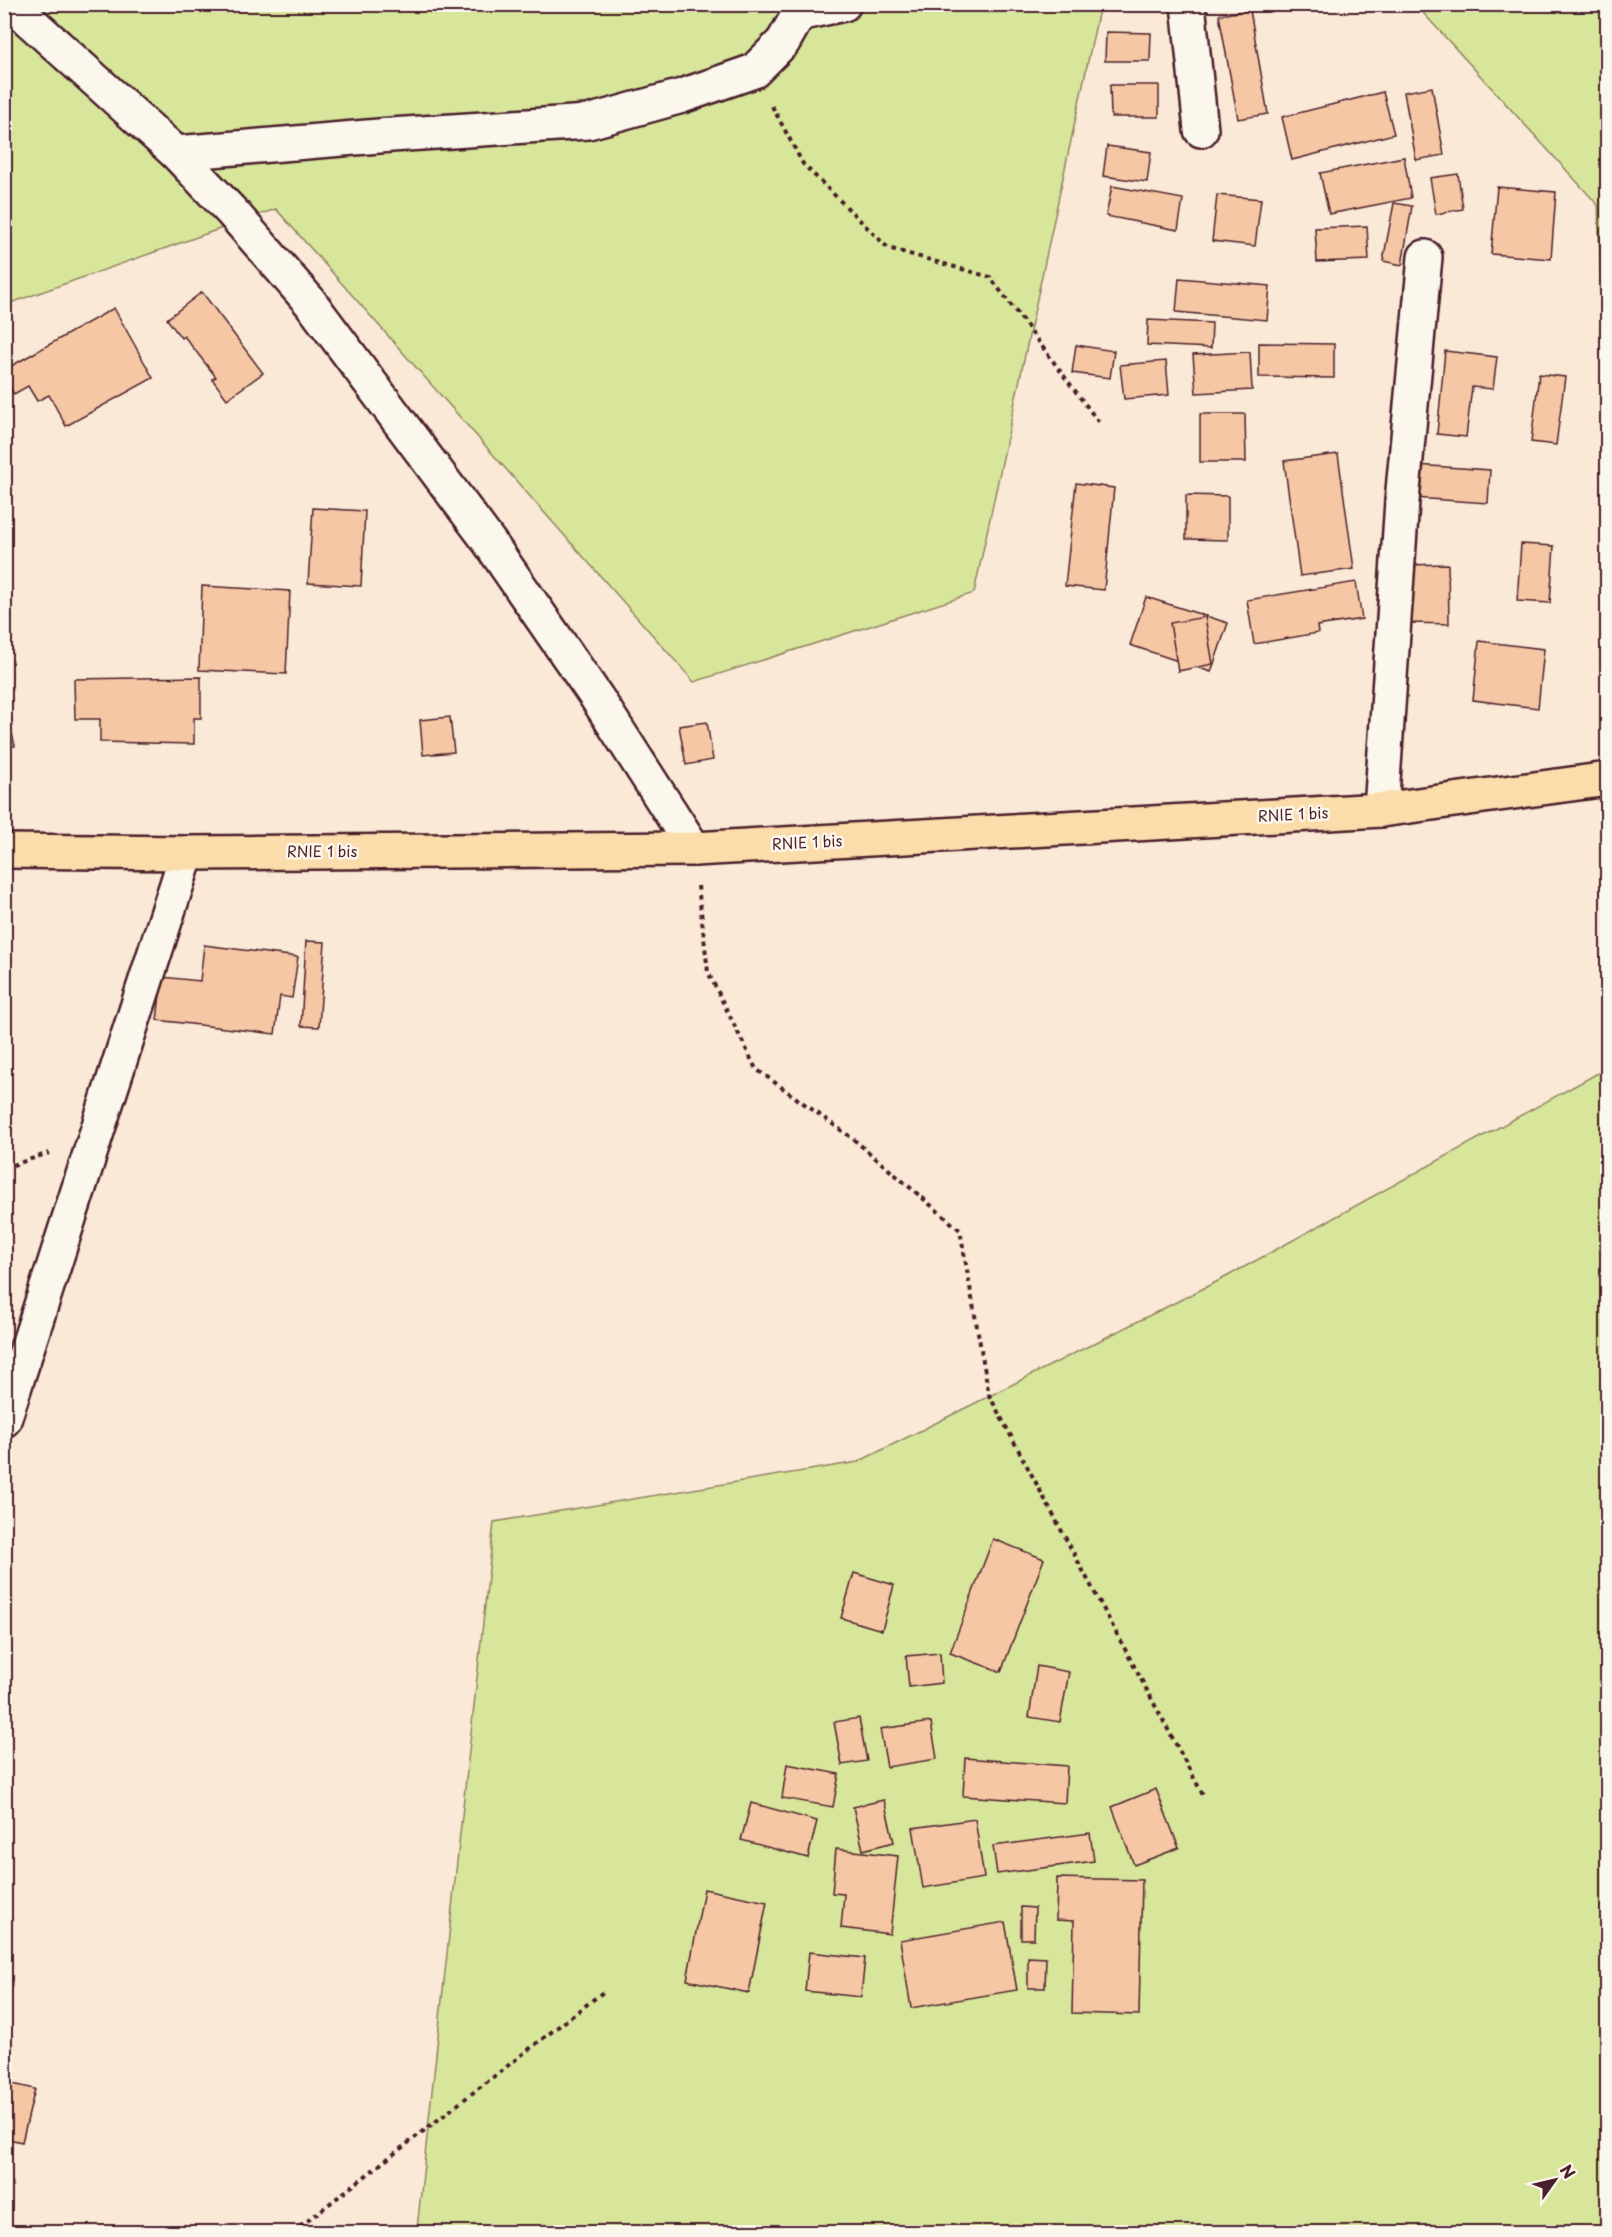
<svg xmlns="http://www.w3.org/2000/svg" width="1612" height="2237" viewBox="0 0 1612 2237" font-family="'Playpen Sans',sans-serif">
<rect width="100%" height="100%" fill="#f9e9d6"/>
<filter id="ink" filterUnits="userSpaceOnUse"><feTurbulence type="fractalNoise" baseFrequency=".0167" numOctaves="2"/><feDisplacementMap in="SourceGraphic" scale="12" xChannelSelector="R" yChannelSelector="G"/><feConvolveMatrix kernelMatrix="1 2 1 2 8 2 1 2 1" color-interpolation-filters="sRGB"/></filter>
<g filter="url(#ink)">
<!-- green -->
<g fill="#d7e69a" stroke="#908262" stroke-width="1.5">
<path d="M4,5H1100L974,593L694,682L276,209L5,305Z"/>
<path d="M1416,5H1607V444L1598,205Z"/>
<path d="M1607,1069V2232H414L417,2229L494,1522L858,1462L1226,1277L1600,1072Z"/>
</g>
<!-- building -->
<g fill="#f5c7a4" stroke="#4a1f2b" stroke-width="1.5">
<path d="M1250,10L1268,114L1238,119L1219,15Z"/>
<path d="M1106,32L1151,33L1150,61H1105Z"/>
<path d="M1110,85H1159V117H1111Z"/>
<path d="M1432,87L1444,155L1416,160L1404,92Z"/>
<path d="M1383,92L1394,134L1292,160L1282,117Z"/>
<path d="M1107,146L1151,152L1147,182L1103,176Z"/>
<path d="M1404,157L1411,198L1329,214L1320,173Z"/>
<path d="M1458,174L1463,209L1436,214L1430,178Z"/>
<path d="M1112,186L1183,199L1178,230L1106,216Z"/>
<path d="M1497,187L1556,192L1551,259L1491,254Z"/>
<path d="M1217,195L1261,199L1255,246L1212,241Z"/>
<path d="M1394,203L1412,206L1402,265L1383,261Z"/>
<path d="M1367,226L1369,260L1317,262L1315,228Z"/>
<path d="M1179,278L1270,286L1267,320L1176,312Z"/>
<path d="M202,292L263,373L227,399L212,379L216,377L184,336L181,338L167,319Z"/>
<path d="M114,308L153,378L66,426L49,395L37,401L28,386L14,394L4,378V370Z"/>
<path d="M1148,320L1212,323L1211,348L1147,345Z"/>
<path d="M1259,343L1334,344V378L1259,377Z"/>
<path d="M1076,345L1114,351L1110,378L1072,373Z"/>
<path d="M1445,351L1497,357L1493,389L1472,387L1466,437L1437,434Z"/>
<path d="M1250,352L1252,390L1196,393L1193,355Z"/>
<path d="M1166,361L1169,395L1124,399L1120,365Z"/>
<path d="M1539,374L1565,377L1556,445L1531,442Z"/>
<path d="M1200,414H1245L1246,462H1200Z"/>
<path d="M1338,454L1354,569L1300,576L1284,461Z"/>
<path d="M1416,465L1490,470L1488,503L1414,498Z"/>
<path d="M1076,483L1114,488L1104,590L1065,586Z"/>
<path d="M1186,495L1228,496V540L1186,539Z"/>
<path d="M313,508L365,511L361,586L308,583Z"/>
<path d="M1521,544L1554,546L1550,603L1517,601Z"/>
<path d="M1448,564L1449,624L1411,623L1407,565Z"/>
<path d="M1356,582L1362,619L1317,626L1318,633L1254,644L1247,600Z"/>
<path d="M202,586L290,591L286,674L199,670Z"/>
<path d="M1146,597L1228,623L1211,672L1130,645Z"/>
<path d="M1205,617L1213,664L1178,671L1170,623Z"/>
<path d="M1479,641L1544,649L1538,708L1473,700Z"/>
<path d="M201,677V718H194V744L100,742V719H75L74,679Z"/>
<path d="M450,717L454,752L423,755L420,720Z"/>
<path d="M707,722L713,760L686,765L679,726Z"/>
<path d="M10,725L15,746L4,748V726Z"/>
<path d="M306,941L325,942L319,1027L301,1026Z"/>
<path d="M204,945L298,957L292,998L280,996L275,1034L157,1020L162,977L200,981Z"/>
<path d="M993,1539L1044,1559L1001,1672L950,1653Z"/>
<path d="M854,1573L894,1585L882,1630L841,1618Z"/>
<path d="M940,1653L942,1683L909,1687L906,1656Z"/>
<path d="M1037,1666L1069,1672L1060,1722L1029,1717Z"/>
<path d="M859,1718L867,1761L842,1765L834,1722Z"/>
<path d="M931,1722L937,1759L887,1767L880,1729Z"/>
<path d="M965,1758L1067,1766L1065,1803L963,1796Z"/>
<path d="M787,1764L839,1774L833,1807L782,1798Z"/>
<path d="M1156,1789L1179,1848L1134,1865L1112,1807Z"/>
<path d="M884,1800L894,1842L863,1850L853,1807Z"/>
<path d="M751,1803L817,1821L808,1858L741,1840Z"/>
<path d="M975,1819L984,1878L923,1888L913,1828Z"/>
<path d="M1090,1833L1094,1861L997,1874L993,1846Z"/>
<path d="M836,1849L898,1856L890,1934L841,1928L844,1894L832,1893Z"/>
<path d="M1057,1878L1142,1880L1139,2015L1072,2013L1074,1921L1056,1920Z"/>
<path d="M704,1889L767,1902L749,1993L687,1980Z"/>
<path d="M1021,1907L1035,1908L1034,1939H1021Z"/>
<path d="M1005,1922L1017,1990L911,2008L900,1940Z"/>
<path d="M809,1952L865,1958L861,1997L805,1991Z"/>
<path d="M1028,1957L1046,1958L1045,1988H1028Z"/>
<path d="M4,2082L35,2089L22,2142L4,2138Z"/>
</g>
<g fill="none" stroke-linecap="round" stroke-linejoin="round">
<defs>
<g id="street">
<path d="M1188,4L1201,130"/>
<path d="M799,14L844,4"/>
<path d="M176,153L391,135L588,122L682,96L754,71L783,42L799,14L801,4"/>
<path d="M1381,810L1402,501L1425,257"/>
<path d="M4,1420L187,853"/>
</g>
<path id="secondary" d="M11,4L176,153L232,212L310,302L490,543L597,698L694,849"/>
<path id="primary" d="M4,851L187,853L694,849L1381,810L1608,779"/>
</defs>
<!-- street casing -->
<use href="#street" stroke="#4a1f2b" stroke-width="38"/>
<!-- secondary casing -->
<use href="#secondary" stroke="#4a1f2b" stroke-width="38"/>
<!-- primary casing -->
<use href="#primary" stroke="#4a1f2b" stroke-width="38"/>
<!-- path -->
<g stroke="#4a1f2b" stroke-width="4" stroke-dasharray="4.5 4.5" stroke-linecap="butt">
<path d="M772,106L803,164L888,248L990,277L1100,424"/>
<path d="M698,886L708,972L756,1069L852,1138L960,1230L989,1395L1203,1795"/>
<path d="M4,1168L49,1153"/>
<path d="M293,2232L603,1992"/>
</g>
<!-- street -->
<use href="#street" stroke="#fbf7ec" stroke-width="33"/>
<!-- secondary -->
<use href="#secondary" stroke="#fbf7ec" stroke-width="33"/>
<!-- primary -->
<use href="#primary" stroke="#fbddab" stroke-width="33"/>
</g>
</g>
<g text-anchor="middle" stroke-width="5" stroke-linejoin="round" paint-order="stroke">
<!-- street labels -->
<g font-size="15" fill="#4a1f2b" stroke="#fbf7ec">
<text transform="translate(1293 815) rotate(-3)" y="5">RNIE 1 bis</text>
<text transform="translate(807 843) rotate(-3)" y="5">RNIE 1 bis</text>
<text x="322" y="857">RNIE 1 bis</text>
</g>
</g>
<!-- margin -->
<rect width="1612" height="2237" fill="none" stroke="#fbf7ec" stroke-width="24"/>
<rect x="12" y="12" width="1588" height="2213" fill="none" stroke="#4a1f2b" stroke-width="2" filter="url(#ink)"/>
<!-- north arrow -->
<g transform="translate(1555 2180) rotate(56)" stroke="#fbf7ec" stroke-width="4.5" paint-order="stroke">
<path d="M0-4.5L10 22L0 15L-10 22Z" fill="#4a1f2b"/>
<text y="-9" font-size="16" font-weight="bold" text-anchor="middle" fill="#4a1f2b">N</text>
</g>
</svg>
